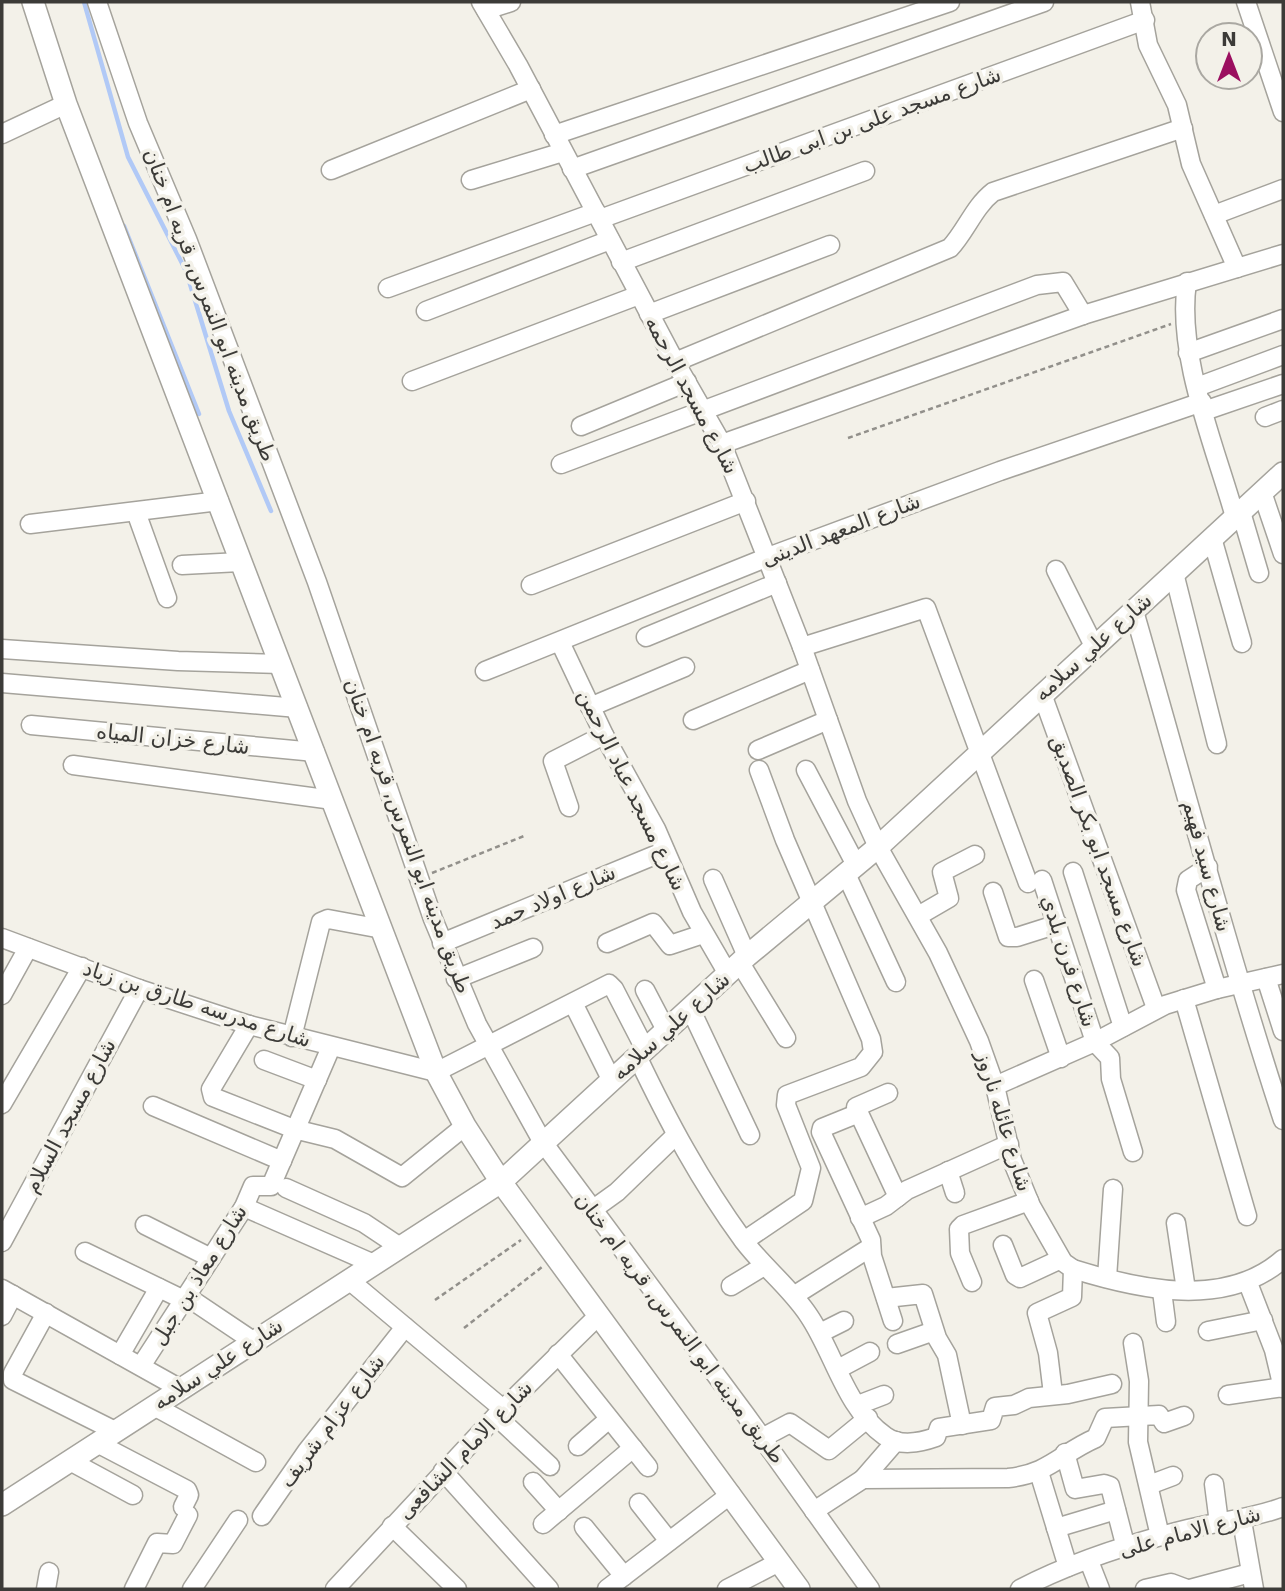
<svg xmlns="http://www.w3.org/2000/svg" width="1285" height="1591" viewBox="0 0 1285 1591" font-family="'DejaVu Sans',Cairo,sans-serif">
<rect width="100%" height="100%" fill="#f3f1e9"/>
<g fill="none" stroke-linecap="round" stroke-linejoin="round">
<!-- stream -->
<g stroke="#b1c9f6" stroke-width="4.5">
<path d="M84,2L128,157L186,271L229,411L271,511"/>
<path d="M124,226L199,414"/>
</g>
<defs>
<g id="minor">
<path d="M97,2L138,123L187,239L317,582L433,919L477,1024L542,1141L745,1414L870,1589"/>
<path d="M481,2L518,65L675,362L722,444L802,647L857,801L878,847L938,953L979,1041L995,1086L1012,1160L1031,1206L1063,1262L1073,1269C1140,1290 1226,1309 1283,1259"/>
<path d="M1140,2L1148,45L1177,105L1191,164L1237,268"/>
<path d="M1246,2L1283,112"/>
<path d="M486,10L511,2"/>
<path d="M2,134L66,104"/>
<path d="M554,135L950,2"/>
<path d="M572,169L1044,2"/>
<path d="M331,170L531,89"/>
<path d="M471,180L563,152"/>
<path d="M1214,215L1283,189"/>
<path d="M600,219L1145,20"/>
<path d="M621,262L865,171"/>
<path d="M1187,282C1176,355 1215,446 1235,517"/>
<path d="M388,288L596,212"/>
<path d="M426,311L610,240"/>
<path d="M649,314L830,245"/>
<path d="M1188,353L1283,319"/>
<path d="M675,362L950,248C966,231 974,207 993,192L1183,128"/>
<path d="M412,381L639,295"/>
<path d="M1197,387L1283,355"/>
<path d="M1204,411L1283,384"/>
<path d="M1265,417L1283,410"/>
<path d="M581,426L687,382"/>
<path d="M722,444L1083,315L1283,254"/>
<path d="M561,464L1037,285L1063,282L1083,315"/>
<path d="M1262,492L1283,554"/>
<path d="M136,512L167,598"/>
<path d="M1241,512L1259,573"/>
<path d="M30,524L219,501"/>
<path d="M1212,538L1242,643"/>
<path d="M182,565L240,562"/>
<path d="M1056,570L1094,646"/>
<path d="M1174,573L1217,744"/>
<path d="M531,585L746,501"/>
<path d="M1134,611C1183,781 1228,952 1283,1120"/>
<path d="M646,637L777,583"/>
<path d="M560,642L604,735L656,829L692,912L728,974"/>
<path d="M802,647L926,608L1028,883"/>
<path d="M2,649L178,661L281,664"/>
<path d="M485,671L768,557L1000,471L1202,402"/>
<path d="M2,683L298,708"/>
<path d="M1042,694L1156,1008"/>
<path d="M590,707L685,667"/>
<path d="M693,720L810,670"/>
<path d="M31,725L315,752"/>
<path d="M758,750L828,720"/>
<path d="M73,765L333,800"/>
<path d="M806,770L856,865"/>
<path d="M569,807L553,761L604,735"/>
<path d="M1208,867L1188,880L1186,890L1217,989"/>
<path d="M1073,872L1123,1027"/>
<path d="M846,874L896,982"/>
<path d="M713,879L747,956"/>
<path d="M1042,880L1095,1042L1110,1058L1111,1079L1133,1152"/>
<path d="M993,892L1008,937H1017L1058,924"/>
<path d="M918,916L949,898L942,872L975,855"/>
<path d="M2,938L139,989L249,1025L436,1072L609,984L614,989L645,1049"/>
<path d="M442,943L665,851"/>
<path d="M607,943L653,923L670,945L703,934"/>
<path d="M740,963L786,1038"/>
<path d="M1266,978L1283,1031"/>
<path d="M456,979L533,948"/>
<path d="M1034,980L1061,1058"/>
<path d="M645,990L666,1030"/>
<path d="M2,995L28,948"/>
<path d="M1184,999L1247,1216"/>
<path d="M573,1003L611,1079"/>
<path d="M690,1008L750,1135"/>
<path d="M249,1025L211,1089L213,1097L294,1129L335,1139L402,1177L465,1126"/>
<path d="M292,1037L321,922L328,919L382,929"/>
<path d="M637,1056C668,1121 700,1181 743,1240C763,1267 790,1287 809,1316C834,1353 846,1409 885,1436C900,1447 919,1443 936,1437L939,1428L991,1420L995,1407L1014,1405L1029,1398L1068,1394L1112,1384"/>
<path d="M264,1060L317,1080"/>
<path d="M995,1086L1095,1042L1165,1005L1217,989L1283,974"/>
<path d="M888,1093L856,1107L898,1197"/>
<path d="M2,1104L82,967"/>
<path d="M153,1106L282,1161"/>
<path d="M859,1113L822,1128L821,1132L871,1240L872,1256L893,1321"/>
<path d="M948,1171L955,1193"/>
<path d="M286,1188L364,1223L400,1247"/>
<path d="M244,1207L374,1264"/>
<path d="M592,1210L617,1192L675,1136"/>
<path d="M860,1218L886,1206L907,1190L1009,1144"/>
<path d="M1176,1223L1186,1290"/>
<path d="M145,1225L211,1258"/>
<path d="M744,1241L803,1201L811,1168L786,1105L787,1095L861,1067L873,1052L871,1039L785,840L759,770"/>
<path d="M2,1242L139,989"/>
<path d="M1003,1245L1015,1275L1020,1278L1061,1259"/>
<path d="M85,1252L184,1300"/>
<path d="M1107,1278L1113,1189"/>
<path d="M349,1280L503,1409"/>
<path d="M972,1282L960,1253L959,1229L963,1225L1029,1201"/>
<path d="M1248,1283L1274,1350L1283,1388"/>
<path d="M731,1286L764,1266"/>
<path d="M2,1289L179,1388"/>
<path d="M1162,1291L1166,1322"/>
<path d="M795,1295L871,1247"/>
<path d="M186,1296L253,1341"/>
<path d="M886,1298L923,1294L937,1338L947,1355L962,1425"/>
<path d="M46,1313L13,1373V1380L115,1431"/>
<path d="M2,1316L13,1295"/>
<path d="M1208,1331L1263,1320"/>
<path d="M820,1333L844,1321"/>
<path d="M1133,1343L1139,1381L1138,1442L1160,1536"/>
<path d="M897,1344L934,1331"/>
<path d="M558,1354L648,1467"/>
<path d="M120,1355L159,1288"/>
<path d="M141,1366L244,1207L253,1186H271L331,1047"/>
<path d="M838,1369L870,1352"/>
<path d="M1053,1394L1048,1353L1037,1313L1072,1297L1073,1269"/>
<path d="M1228,1395L1283,1387"/>
<path d="M858,1405L884,1395"/>
<path d="M154,1406L256,1462"/>
<path d="M496,1416L550,1466"/>
<path d="M762,1438L790,1423L829,1450L868,1418"/>
<path d="M97,1443L187,1490L189,1495L183,1507"/>
<path d="M578,1446L609,1419"/>
<path d="M1065,1453L1075,1489L1104,1484L1110,1486L1126,1548"/>
<path d="M70,1461L133,1495"/>
<path d="M443,1471L549,1589"/>
<path d="M1039,1472L1068,1567"/>
<path d="M863,1479L896,1441"/>
<path d="M533,1482L559,1511"/>
<path d="M1214,1484L1219,1523"/>
<path d="M1149,1485L1173,1476"/>
<path d="M639,1503L669,1541"/>
<path d="M814,1511L863,1479L1008,1478C1049,1474 1061,1453 1096,1438L1105,1418L1159,1415L1164,1423L1184,1416"/>
<path d="M262,1516L307,1451L405,1327"/>
<path d="M1242,1521L1254,1589"/>
<path d="M543,1524L633,1448"/>
<path d="M392,1526L457,1589"/>
<path d="M584,1527L624,1576"/>
<path d="M1056,1528L1116,1510"/>
<path d="M1089,1561L1100,1589"/>
<path d="M46,1589L49,1572"/>
<path d="M134,1589L157,1543L173,1544L188,1515"/>
<path d="M192,1589L238,1520"/>
<path d="M335,1589L496,1416L599,1315"/>
<path d="M607,1589L731,1494"/>
<path d="M727,1589L779,1562"/>
<path d="M1020,1589C1072,1562 1131,1543 1188,1529C1221,1521 1251,1519 1283,1507"/>
<path d="M1145,1589L1171,1583L1187,1589"/>
<path d="M1190,1589L1250,1573"/>
</g>
<g id="tertiary">
<path d="M33,2L66,104L436,1072L465,1126L501,1182L799,1589"/>
<path d="M2,1505L501,1182L747,956L878,847L1283,473"/>
</g>
</defs>
<!-- minor casing -->
<use href="#minor" stroke="#a5a39c" stroke-width="21"/>
<!-- tertiary casing -->
<use href="#tertiary" stroke="#a5a39c" stroke-width="24"/>
<!-- path -->
<g stroke="#92908b" stroke-width="2.5" stroke-dasharray="5 3.5" stroke-linecap="butt">
<path d="M848,438L1171,324"/>
<path d="M432,873L524,836"/>
<path d="M435,1300L521,1240"/>
<path d="M464,1328L542,1267"/>
</g>
<!-- minor -->
<use href="#minor" stroke="#fff" stroke-width="18"/>
<!-- tertiary -->
<use href="#tertiary" stroke="#fff" stroke-width="21"/>
</g>
<g text-anchor="middle" stroke-width="7" stroke-linejoin="round" paint-order="stroke">
<!-- street labels -->
<g font-size="21" fill="#3c3b38" stroke="#f3f1e9">
<text transform="translate(872 120) rotate(-20)" y="7">شارع مسجد على بن ابى طالب</text>
<text transform="translate(210 305) rotate(69)" y="7">طريق مدينه ابو النمرس, قريه ام خنان</text>
<text transform="translate(692 395) rotate(62)" y="7">شارع مسجد الرحمه</text>
<text transform="translate(841 530) rotate(-21)" y="7">شارع المعهد الدينى</text>
<text transform="translate(1093 647) rotate(-42)" y="7">شارع علي سلامه</text>
<text transform="translate(173 739) rotate(6)" y="7">شارع خزان المياه</text>
<text transform="translate(632 790) rotate(64)" y="7">شارع مسجد عباد الرحمن</text>
<text transform="translate(408 836) rotate(70)" y="7">طريق مدينه ابو النمرس, قريه ام خنان</text>
<text transform="translate(1099 851) rotate(70)" y="7">شارع مسجد ابو بكر الصديق</text>
<text transform="translate(1207 866) rotate(75)" y="7">شارع سيد فهيم</text>
<text transform="translate(553 897) rotate(-23)" y="7">شارع اولاد حمد</text>
<text transform="translate(1069 961) rotate(72)" y="7">شارع فرن بلدي</text>
<text transform="translate(197 1004) rotate(18)" y="7">شارع مدرسه طارق بن زياد</text>
<text transform="translate(671 1026) rotate(-42)" y="7">شارع علي سلامه</text>
<text transform="translate(70 1116) rotate(-62)" y="7">شارع مسجد السلام</text>
<text transform="translate(1004 1121) rotate(73)" y="7">شارع عائله ناروز</text>
<text transform="translate(199 1275) rotate(-58)" y="7">شارع معاذ بن جبل</text>
<text transform="translate(680 1328) rotate(53)" y="7">طريق مدينه ابو النمرس, قريه ام خنان</text>
<text transform="translate(218 1364) rotate(-33)" y="7">شارع علي سلامه</text>
<text transform="translate(332 1421) rotate(-53)" y="7">شارع عزام شريف</text>
<text transform="translate(465 1450) rotate(-46)" y="7">شارع الامام الشافعى</text>
<text transform="translate(1190 1532) rotate(-15)" y="7">شارع الامام على</text>
</g>
</g>
<!-- border -->
<rect width="1285" height="1591" fill="none" stroke="#3c3b38" stroke-width="7"/>
<!-- north arrow -->
<g transform="translate(1229 56)"><circle r="33" fill="#f3f1e9" stroke="#aaa8a2" stroke-width="2"/>
<path d="M0-5L12 26L0 18L-12 26Z" fill="#9b0f60"/>
<text y="-10" font-size="19" font-weight="bold" text-anchor="middle" fill="#3c3b38">N</text>
</g>
</svg>
